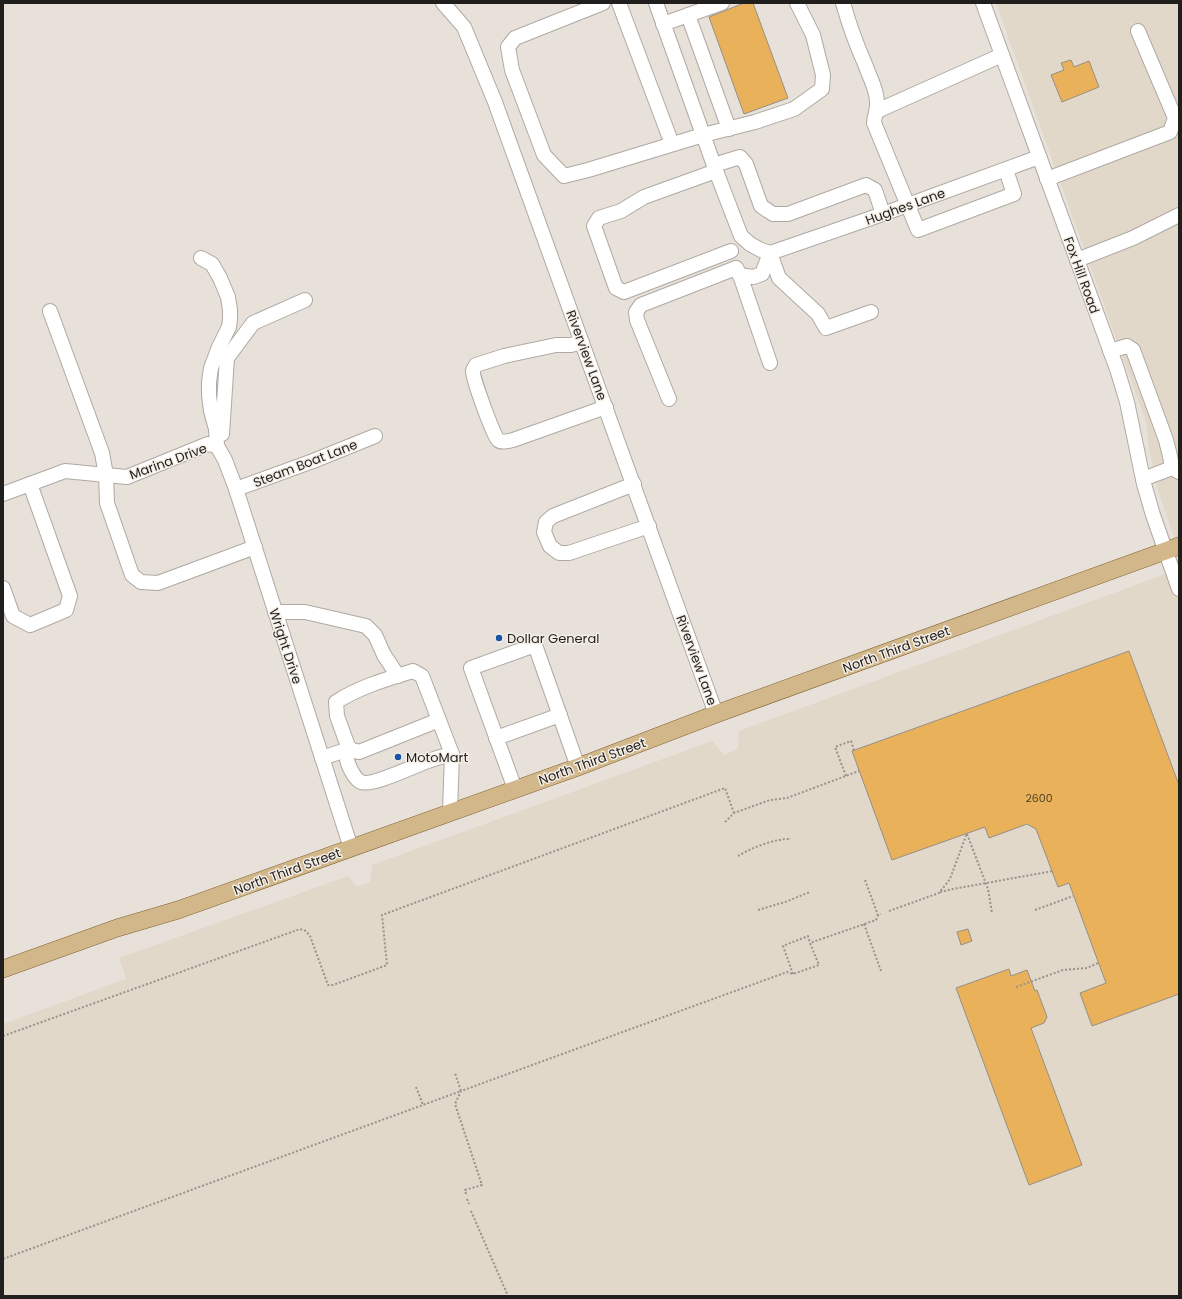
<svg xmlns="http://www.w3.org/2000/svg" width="1182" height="1299" viewBox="0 0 1182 1299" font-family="Poppins,sans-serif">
<rect width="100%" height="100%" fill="#e7e1da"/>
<!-- built -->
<g fill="#e2d8ca">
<path d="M996,3H1179V551L1159,494L1148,444L1146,422Z"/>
<path d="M1179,569V1296H3V1024L126,979L119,958L348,876L357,887L370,882L372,865L712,741L724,755L738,749L739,731Z"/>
</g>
<!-- building -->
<g fill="#e9b159" stroke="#948f88">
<path d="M744,3H753L788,98L744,114L709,17Z"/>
<path d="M1071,60L1074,67L1089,61L1099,87L1062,102L1051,75L1064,70L1061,63Z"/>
<path d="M1129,651L1179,785V994L1092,1026L1080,993L1106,983L1069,883L1058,887L1036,829L1027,824L989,838L985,827L892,860L852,751Z"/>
<path d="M968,929L972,941L961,945L957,932Z"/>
<path d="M1009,969L1011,976L1027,970L1035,991L1037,990L1047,1017L1044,1023L1031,1028L1082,1165L1029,1185L956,988Z"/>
</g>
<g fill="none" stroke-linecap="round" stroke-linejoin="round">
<defs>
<g id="minor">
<path d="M443,3L464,27L495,102L716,714"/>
<path d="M603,3L515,38L508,47L512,70L544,155L564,176L588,170L703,135L755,122L794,109L822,89L823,75L813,35L797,3"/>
<path d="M619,3L672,144"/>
<path d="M656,3L716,171L741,236L750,244L761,250L770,253L883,214L1039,157"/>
<path d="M843,3C849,24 856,44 865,64C869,76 877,89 877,102C878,110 874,116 874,123L918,230L1014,194L1006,170"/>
<path d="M983,3L1117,369L1127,402L1144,484L1153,515L1179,589"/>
<path d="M688,15L729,129"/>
<path d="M663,24L722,3"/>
<path d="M877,111L1002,55"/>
<path d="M714,165L740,157L746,164L761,206L773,214H788L866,185L875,190L883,214"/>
<path d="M716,171L644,197L621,211L599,218L594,226L616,288L624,292L731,251"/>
<path d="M1047,179L1170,132L1175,118L1138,31"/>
<path d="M770,253L779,278L818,314L826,328L871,312"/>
<path d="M201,258L212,264L220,278L228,297L230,310V319L229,327L219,347L211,368L209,382V395L211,411L216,429L217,446L225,460L236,489L351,848"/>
<path d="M1077,260L1133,238L1179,215"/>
<path d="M736,268L740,275L753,277L762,274L770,253"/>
<path d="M50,311L102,453L106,475L107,503L132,575L141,582L158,583L255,547"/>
<path d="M582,342L571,345H556L504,356L476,365C475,367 473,369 473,371C472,377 494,437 498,440C502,443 508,441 513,440L606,407"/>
<path d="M1110,351L1127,346L1133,350L1166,440L1170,456L1172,468"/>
<path d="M669,399L637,320L636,312L641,305L736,268L741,278L770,363"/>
<path d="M222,434L227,358L253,323L305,300"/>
<path d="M1143,479L1172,468L1179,472"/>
<path d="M634,484L553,516L546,522L544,532L550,546L559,553H569L649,526"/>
<path d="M236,489L313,461L375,436"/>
<path d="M3,494L65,471L127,477L208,444L217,446"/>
<path d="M3,588L13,616L30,625L66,610L70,596L30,484"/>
<path d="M275,612H305L366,626L375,635L384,655L398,676"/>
<path d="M439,720L359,752L349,749C349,752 347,755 347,758C347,764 355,780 361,782C371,787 416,765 428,761C436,758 444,756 452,754"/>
<path d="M496,738L560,715"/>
<path d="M322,758L349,749L337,716L336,702C359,687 387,679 413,671L422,676L452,754L450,812"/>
<path d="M515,789L471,668L535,645L578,767"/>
</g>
<path id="major" d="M3,969L117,928L178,910L578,767L716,714L1179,546"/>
</defs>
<!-- minor casing -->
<use href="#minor" stroke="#afa9a2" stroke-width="16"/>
<!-- major casing -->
<use href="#major" stroke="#816332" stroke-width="18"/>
<!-- path -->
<g stroke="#96928d" stroke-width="2" stroke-dasharray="2 2" stroke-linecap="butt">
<path d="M846,776L835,747L851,741L854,750"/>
<path d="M725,822L734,813L770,800L787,798L859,771"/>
<path d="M967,834L988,889L992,913"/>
<path d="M738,856C751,848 776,838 791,839"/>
<path d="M865,880L878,915L881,914"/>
<path d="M940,892L953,889L1053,871"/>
<path d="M758,910L785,902L810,892"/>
<path d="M1035,910L1073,896"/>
<path d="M889,911L939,893L950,879L967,833"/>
<path d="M864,924L881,971"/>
<path d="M793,974L783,946L808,936L810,943"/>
<path d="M1016,987L1063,970L1087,968L1098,963"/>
<path d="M3,1036L300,929L306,931L310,936L328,985H333L387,965L382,915L725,788L734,813"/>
<path d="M416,1087L423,1105"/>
<path d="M466,1194L465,1190L482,1185L455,1104L461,1091L787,972L793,974L819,965L810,943L876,920L878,915"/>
<path d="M467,1199L469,1204"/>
<path d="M471,1211L508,1296"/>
<path d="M3,1259L461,1091L455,1073"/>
</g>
<!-- minor -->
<use href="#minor" stroke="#fff" stroke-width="14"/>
<!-- major -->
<use href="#major" stroke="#d2b78b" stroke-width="17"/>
</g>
<!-- markers -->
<g fill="#1655a5" stroke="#f4eee7" stroke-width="1.5">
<circle cx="499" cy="638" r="4"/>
<circle cx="398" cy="757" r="4"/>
</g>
<g text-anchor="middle" stroke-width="3" stroke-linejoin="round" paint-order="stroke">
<!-- number labels -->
<g font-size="11" fill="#53442c">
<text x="1039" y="802">2600</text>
</g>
<!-- street labels -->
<g font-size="13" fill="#211f1d" stroke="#f4eee7">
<text transform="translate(905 206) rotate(-20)" y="5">Hughes Lane</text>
<text transform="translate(1082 275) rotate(70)" y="5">Fox Hill Road</text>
<text transform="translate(587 355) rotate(70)" y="5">Riverview Lane</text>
<text transform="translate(168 461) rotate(-20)" y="5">Marina Drive</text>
<text transform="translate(305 463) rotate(-21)" y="5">Steam Boat Lane</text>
<text transform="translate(286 646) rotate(72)" y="5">Wright Drive</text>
<text transform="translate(896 649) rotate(-20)" y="5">North Third Street</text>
<text transform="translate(697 660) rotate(70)" y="5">Riverview Lane</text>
<text transform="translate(592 761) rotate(-20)" y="5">North Third Street</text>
<text transform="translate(287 871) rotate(-20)" y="5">North Third Street</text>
</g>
<!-- poi labels -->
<g font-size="13" fill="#211f1d" stroke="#f4eee7" text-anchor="start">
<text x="507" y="643">Dollar General</text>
<text x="406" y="762">MotoMart</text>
</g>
</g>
<!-- border -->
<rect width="1182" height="1299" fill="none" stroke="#211f1d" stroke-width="8"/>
</svg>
